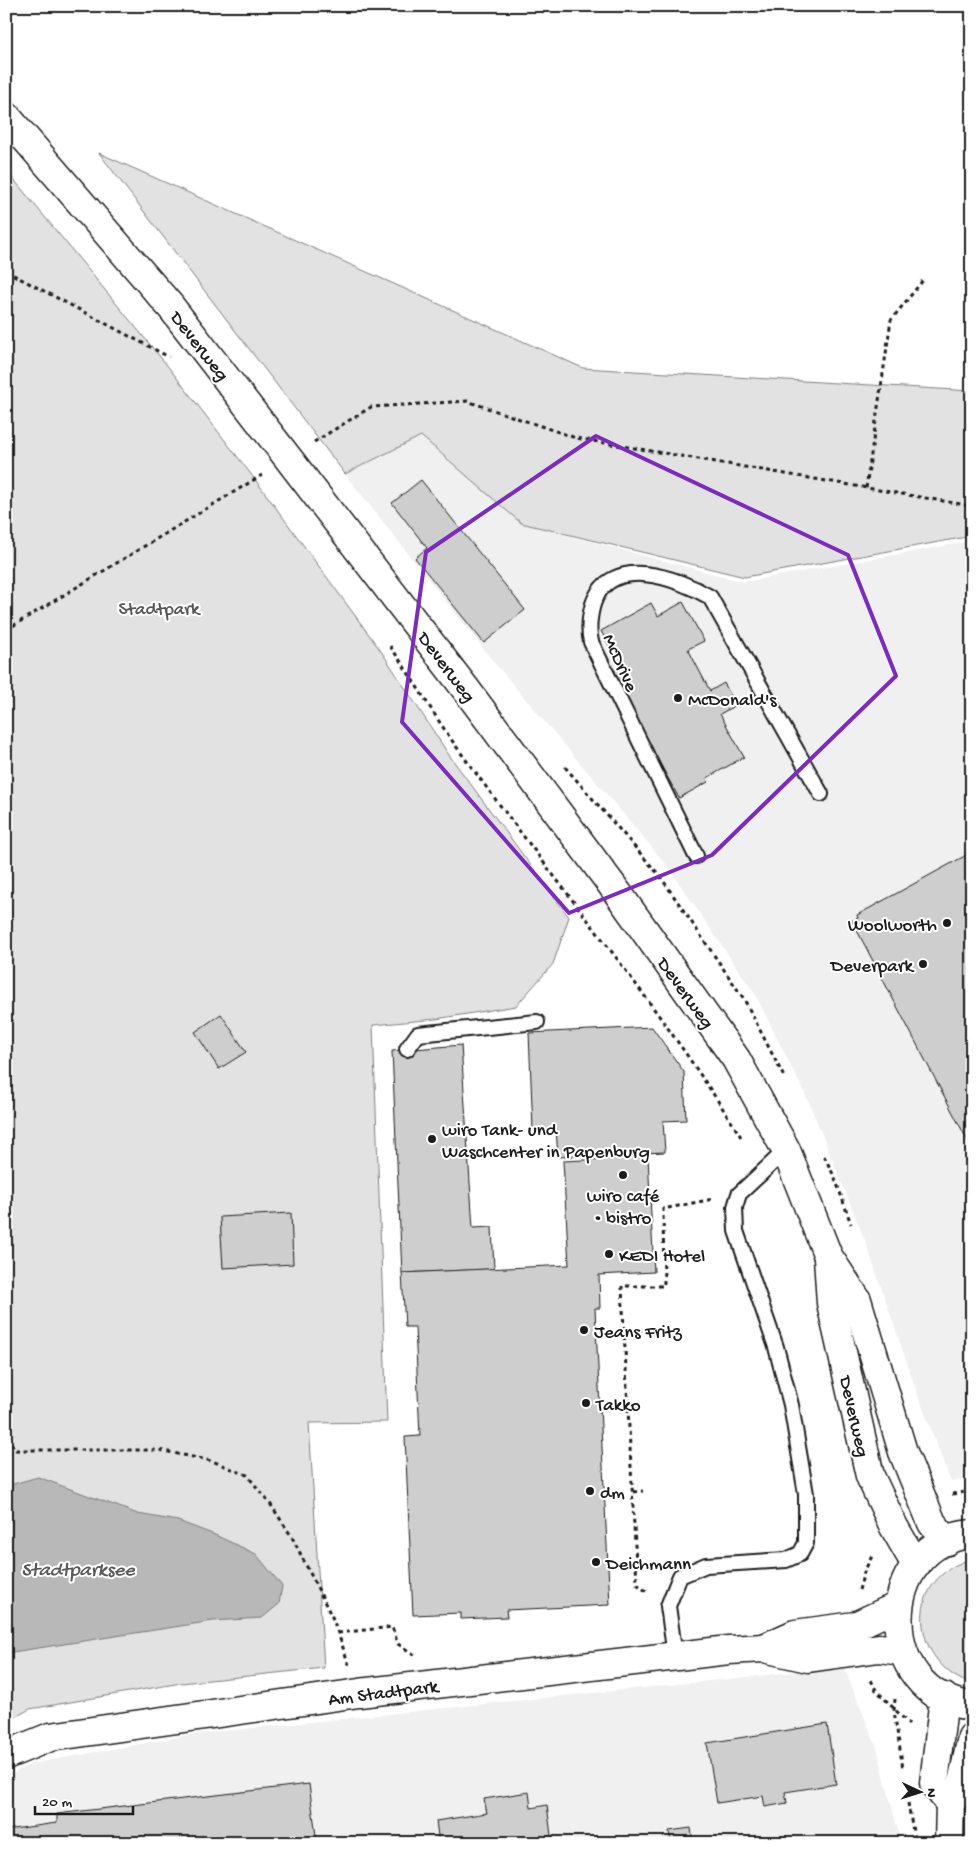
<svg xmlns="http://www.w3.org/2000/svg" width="978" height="1849" viewBox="0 0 978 1849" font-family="'Gochi Hand',sans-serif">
<rect width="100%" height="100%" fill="#fff"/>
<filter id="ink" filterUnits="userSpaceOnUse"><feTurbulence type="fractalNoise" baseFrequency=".02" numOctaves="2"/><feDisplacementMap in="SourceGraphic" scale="10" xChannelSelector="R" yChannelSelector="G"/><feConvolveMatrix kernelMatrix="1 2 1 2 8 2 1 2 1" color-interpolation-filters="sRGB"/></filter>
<g filter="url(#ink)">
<!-- built -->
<g fill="#f0f0f0">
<path d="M421,436L521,523L744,582L972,541V1478L951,1482L919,1398L866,1243L809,1102L755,994L666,864L493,661L345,474Z"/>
<path d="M844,1667L877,1748L901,1843H6V1777L31,1764L194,1734Z"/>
</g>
<!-- green -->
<g fill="#e2e2e2" stroke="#7f7f7f">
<path d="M99,153L583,368L972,391V536L745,577L521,523L421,436L345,474Z"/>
<path d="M6,170L166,364L257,482L381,651L449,755L569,917L553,964L516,1006L436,1019L373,1025L387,1422L309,1423L324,1668L181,1683L30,1709L6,1722Z"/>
<path d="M972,1558V1684C919,1668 902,1595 954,1566C959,1563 966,1561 972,1558Z"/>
</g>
<!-- water -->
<path fill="#b8b8b8" stroke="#7a7a7a" d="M38,1477L138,1514L178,1521L215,1535L256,1554L282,1586L279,1604L262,1618L213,1621L6,1653V1486Z"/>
<!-- building -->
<g fill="#cecece" stroke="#1c1c1c">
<path d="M421,480L525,610L484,643L415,558L427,548L392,503Z"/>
<path d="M683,602L704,641L688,649L710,691L724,683L736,705L720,714L744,757L707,778L708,782L679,798L610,673L621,667L601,631L651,603L658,616Z"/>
<path d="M972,852V1149L852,921L858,918L857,915Z"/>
<path d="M221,1014L246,1052L219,1069L195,1032Z"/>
<path d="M652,1027L684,1072L686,1120L663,1121L665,1152L558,1157L556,1129L533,1130L529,1033Z"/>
<path d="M461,1045L473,1228L492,1227L494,1269L402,1273L392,1051Z"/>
<path d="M648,1157L654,1272L599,1275L600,1308H595L610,1605L506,1610L507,1617L461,1619V1613L413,1615L405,1437L420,1436L415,1327H405L402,1273L569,1265L563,1161Z"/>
<path d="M291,1213L293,1264L223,1268L220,1217Z"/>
<path d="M827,1724L836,1784L785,1792L787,1803L765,1807L763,1796L717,1803L707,1743Z"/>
<path d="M309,1784L317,1843H6V1830L57,1823V1814Z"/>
<path d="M529,1792L531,1808L547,1805L552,1843H439L436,1821L487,1813L484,1799Z"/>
<path d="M691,1828L693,1843H671L669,1831Z"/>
</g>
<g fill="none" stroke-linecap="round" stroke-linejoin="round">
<defs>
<g id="service">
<path d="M696,856L591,642C588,629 589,618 593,604C610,553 678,578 710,597L821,794"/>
<path d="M407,1049L418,1034L537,1022"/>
<path d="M675,1656L668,1606L680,1576L706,1565L786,1560L800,1554L806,1543V1494L791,1405L776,1347L736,1231L735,1207L739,1194L786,1150"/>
</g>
<g id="minor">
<path d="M6,116L171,307L288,458L465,688L620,896L736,1059L786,1150L828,1256L857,1300L903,1452L932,1523L947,1541"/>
<path d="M828,1258L831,1303L870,1476L894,1527L916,1565"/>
<path d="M972,1534C875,1542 873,1696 972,1706"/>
<path d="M764,1648L795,1634L855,1626L898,1606"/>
<path d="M944,1697L934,1783L950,1804"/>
<path d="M6,1755L50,1737L359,1693L729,1650L764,1648L808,1658L879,1648L902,1651"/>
<path d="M949,1843L950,1804L961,1788L972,1737"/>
</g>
</defs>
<!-- service casing -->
<use href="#service" stroke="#1c1c1c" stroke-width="18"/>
<!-- minor casing -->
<use href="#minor" stroke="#1c1c1c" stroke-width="31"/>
<!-- path -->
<g stroke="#1c1c1c" stroke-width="3" stroke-dasharray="4 4" stroke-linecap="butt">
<path d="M6,271L169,357"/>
<path d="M314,442L371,407L467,401L576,438L972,506"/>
<path d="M866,488L891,320L924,279"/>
<path d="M6,630L262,475"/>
<path d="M390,646C415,681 435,718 461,753C555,881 656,1001 741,1137"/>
<path d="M565,767L660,876L744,999L784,1077"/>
<path d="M824,1156L835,1178L851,1224"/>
<path d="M624,1330L622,1286H664L663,1209L713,1199"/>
<path d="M642,1330H624L637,1584L647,1592"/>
<path d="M628,1408L642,1409"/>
<path d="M6,1437L16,1450H159L212,1461L247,1475L271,1505L292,1537L333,1619L349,1665"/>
<path d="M633,1492L643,1491"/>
<path d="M952,1494L972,1491"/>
<path d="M859,1590L864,1572L873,1554"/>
<path d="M338,1633L392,1627L398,1644L415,1655"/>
<path d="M871,1680L876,1690L909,1724"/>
<path d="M895,1699L894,1711L903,1769"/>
<path d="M908,1803L915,1843"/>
</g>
<!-- service -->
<use href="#service" stroke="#fff" stroke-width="14"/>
<!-- minor -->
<use href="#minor" stroke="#fff" stroke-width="28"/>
</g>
</g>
<!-- marked area -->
<path fill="none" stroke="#7b2cbf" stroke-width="4" stroke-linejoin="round" d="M596,436L848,555L896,676L712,855L569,913L402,722L426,552Z"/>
<!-- markers -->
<g fill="#1c1c1c" stroke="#fff" stroke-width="2">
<circle cx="678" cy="698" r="5"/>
<circle cx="947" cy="923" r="5"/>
<circle cx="923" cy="964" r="5"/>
<circle cx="432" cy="1139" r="5"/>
<circle cx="623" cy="1175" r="5"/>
<circle cx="609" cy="1254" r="5"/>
<circle cx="584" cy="1330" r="5"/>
<circle cx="586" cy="1403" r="5"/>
<circle cx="590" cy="1491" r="5"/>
<circle cx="596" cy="1562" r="5"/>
</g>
<g text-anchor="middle" stroke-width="4" stroke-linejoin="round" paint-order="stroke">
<!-- street labels -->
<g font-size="19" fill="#1c1c1c" stroke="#fff">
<text transform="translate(201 345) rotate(52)" y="7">Deverweg</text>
<text transform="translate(622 662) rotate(66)" y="7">McDrive</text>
<text transform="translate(448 666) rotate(53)" y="7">Deverweg</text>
<text transform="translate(687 992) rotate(54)" y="7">Deverweg</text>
<text transform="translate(856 1416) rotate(77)" y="7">Deverweg</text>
<text transform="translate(383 1691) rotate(-7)" y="7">Am Stadtpark</text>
</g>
<!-- park labels -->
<g font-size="19" fill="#575757" stroke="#fff">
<text x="159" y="614">Stadtpark</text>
</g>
<!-- poi labels -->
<g font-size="19" fill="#1c1c1c" stroke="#fff" text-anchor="start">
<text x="688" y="705">McDonald's</text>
<text x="937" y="930" text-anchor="end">Woolworth</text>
<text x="913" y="971" text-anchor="end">Deverpark</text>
<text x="442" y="1135">wiro Tank- und<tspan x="442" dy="22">Waschcenter in Papenburg</tspan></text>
<text x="623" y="1201" text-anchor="middle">wiro café<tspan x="623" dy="22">• bistro</tspan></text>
<text x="619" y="1261">KEDI Hotel</text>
<text x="594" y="1337">Jeans Fritz</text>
<text x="596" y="1410">Takko</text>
<text x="600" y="1498">dm</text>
<text x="606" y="1569">Deichmann</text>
</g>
<!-- water labels -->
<g font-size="20" font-style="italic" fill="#5a5a5a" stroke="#fff">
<text x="78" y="1575">Stadtparksee</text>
</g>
</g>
<!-- margin -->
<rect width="978" height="1849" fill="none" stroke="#fff" stroke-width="25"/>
<rect x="12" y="12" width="953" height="1824" fill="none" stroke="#1c1c1c" stroke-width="2" filter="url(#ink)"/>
<!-- north arrow -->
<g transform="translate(920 1792) rotate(94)" stroke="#ffffff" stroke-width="4" paint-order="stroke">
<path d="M0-4L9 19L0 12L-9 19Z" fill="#1c1c1c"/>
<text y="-8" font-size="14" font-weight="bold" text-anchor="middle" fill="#1c1c1c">N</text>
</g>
<!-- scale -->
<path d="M35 1806v8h98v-8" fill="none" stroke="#1c1c1c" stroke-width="2.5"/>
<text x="42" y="1806" font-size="15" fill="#1c1c1c" stroke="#ffffff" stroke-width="4" paint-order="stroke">20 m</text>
</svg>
